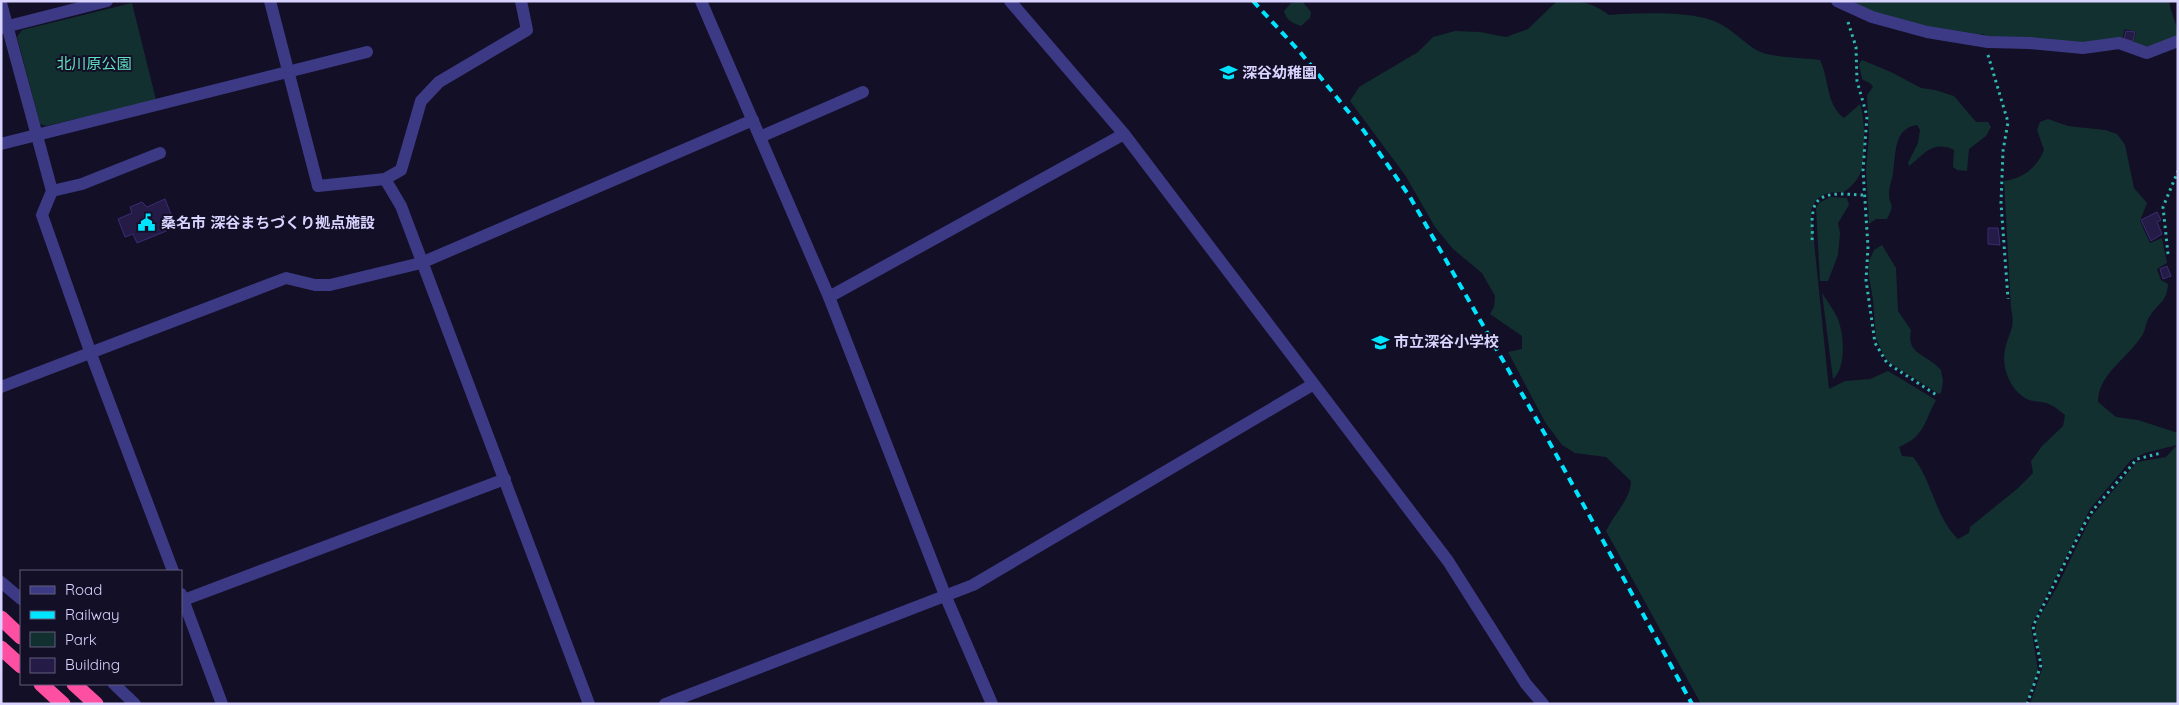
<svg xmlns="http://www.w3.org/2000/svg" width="2179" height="705" viewBox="0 0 2179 705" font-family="Quicksand,'Noto Sans JP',sans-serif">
<rect width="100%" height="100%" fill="#130f26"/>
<!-- green -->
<g fill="#12302f">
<path d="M1302,1L1311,12L1310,18L1301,26C1292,23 1286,20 1284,11L1291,3Z"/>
<path d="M1557,1C1580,1 1590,1 1609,15C1637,13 1698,10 1722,25C1737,33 1747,47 1763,53C1775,57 1806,58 1820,60C1829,78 1826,105 1844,118L1860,104C1865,116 1866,158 1861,171C1859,179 1851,187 1844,192C1827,192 1815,194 1811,212L1829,389L1845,381L1870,379L1888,371L1936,400C1923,424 1925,436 1899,447L1902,456L1913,457C1933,482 1935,517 1958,539L1969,533L1970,527L2017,489L2033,473L2031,461L2042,446L2063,426L2065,415C2060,411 2053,405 2046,403C2040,401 2032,402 2027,399C2009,389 2000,365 2006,345C2011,329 2015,327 2011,308L2004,181C2023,178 2037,168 2044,150L2037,130L2040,122L2048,119L2068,126L2105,130L2117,134L2125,145L2134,188L2147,203L2140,221L2150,243L2162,238L2167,263L2157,269L2161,280L2168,284C2167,302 2159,302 2150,316C2146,321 2146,328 2143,334C2129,358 2098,373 2098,402L2116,417L2138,420L2178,433V704H2030L2043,666L2035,633L2037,621L2057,587L2091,517L2137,462L2166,457L2177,445L2145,453L2131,460L2090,509L2031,626L2038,671L2025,704H1701L1606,531C1615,512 1630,501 1631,481L1606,457L1575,453L1562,445L1545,422L1508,352L1522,349V336L1490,314L1494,307L1495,296L1482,273L1453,249L1435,227L1405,175L1350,101L1359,87L1418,52L1433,37L1455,31L1480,32L1506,37L1528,29Z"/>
<path d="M1844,1H2169C2171,14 2178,25 2178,38L2156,48L2133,44L2136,32L2125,29L2122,40L2082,44L1987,40L1984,34C1940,41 1885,15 1844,1Z"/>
<path d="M132,3L156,100L46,126L40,124L17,37L22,30Z"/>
<path d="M1862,60L1891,72L1921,88L1935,90L1954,96L1976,122H1988L1991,127L1986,136L1969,149L1967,171L1957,170L1953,167L1954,150C1932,140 1925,154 1909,166L1908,163L1918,143L1920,130L1917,125C1893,128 1896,155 1893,173C1892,180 1889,187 1889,193C1889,207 1896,202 1887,219H1876L1869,224L1866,168L1869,136L1867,95L1873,87L1871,84L1862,79L1859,64Z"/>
<path d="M1830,197L1847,198L1849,205L1838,223L1840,233L1838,255L1828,281H1820L1816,208L1819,203Z"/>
<path d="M1882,245L1896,268L1898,311L1911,330C1906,355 1926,353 1941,370L1943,381L1941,393L1939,394L1890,363L1884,356L1876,338L1873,300L1869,276V261L1874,250Z"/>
<path d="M1822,293C1827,301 1833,309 1837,317C1844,332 1847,368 1833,379Z"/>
</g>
<!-- building -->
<g fill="#241b47" stroke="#3b2d73">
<path d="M2126,31L2135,32L2133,41L2124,39Z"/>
<path d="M165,199L176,227L137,243L133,234L125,237L118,219L132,213L130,207L142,202L147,207Z"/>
<path d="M2157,212L2161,220L2157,222L2162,234L2151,241L2141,220Z"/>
<path d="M1988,228H1998L2000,245L1988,244Z"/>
<path d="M2167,266L2171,276L2163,279L2160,269Z"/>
</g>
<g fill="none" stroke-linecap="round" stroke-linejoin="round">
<!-- path -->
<g stroke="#2fb8b0" stroke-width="3" stroke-dasharray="2.5 4" stroke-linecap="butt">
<path d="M1848,22L1856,47L1857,81L1867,116L1863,170L1868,247L1866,280L1875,343L1887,363L1938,396"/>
<path d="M1988,55L2008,122L2003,151L2001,203L2008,299"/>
<path d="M1812,240C1813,231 1811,220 1813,212C1816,188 1846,195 1864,195"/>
<path d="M2168,254L2163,207L2178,171"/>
<path d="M2027,704L2041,665L2033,626L2085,523L2093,510L2137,459L2161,453"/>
</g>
<!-- minor -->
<g stroke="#3d3a85" stroke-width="12">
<path d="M270,1L318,186L385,179L401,170L421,101L439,82L527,30L521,1"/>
<path d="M701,1L829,297L945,595L992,704"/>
<path d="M1010,1L1124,134L1448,561L1526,684L1543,704"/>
<path d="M1837,1L1872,17L1927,32L1988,42L2030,43L2083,48L2119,43L2147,53L2178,41"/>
<path d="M1,3L52,191L42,215L91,354L173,571"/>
<path d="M1,28L107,1"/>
<path d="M760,137L863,92"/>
<path d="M1,144L367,52"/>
<path d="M385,179L401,206L589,704"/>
<path d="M52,191L82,184L160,153"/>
<path d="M829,297L1124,134"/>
<path d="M1,387L286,278L315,285H330L421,263L753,120"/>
<path d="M1,582L21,599"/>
<path d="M181,594L222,704"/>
<path d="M181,601L505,479"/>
<path d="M114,684L135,704"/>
<path d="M665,704L973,585L1312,385"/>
</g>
<!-- highway -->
<g stroke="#ff4fa3" stroke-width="15">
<path d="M1,618L21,637"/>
<path d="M1,648L21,666"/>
<path d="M41,684L63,704"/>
<path d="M74,684L96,704"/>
</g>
<!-- rail -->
<path stroke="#00e5ff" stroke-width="4" stroke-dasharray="8 6" stroke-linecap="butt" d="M1253,1L1300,52L1364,131L1410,197L1546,436L1692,704"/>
</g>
<!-- icons -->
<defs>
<symbol id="school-bare" viewBox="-9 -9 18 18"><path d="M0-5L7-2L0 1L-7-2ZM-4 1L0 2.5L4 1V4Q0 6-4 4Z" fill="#00e5ff" stroke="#130f26" stroke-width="2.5" paint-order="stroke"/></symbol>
<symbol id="civic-bare" viewBox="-9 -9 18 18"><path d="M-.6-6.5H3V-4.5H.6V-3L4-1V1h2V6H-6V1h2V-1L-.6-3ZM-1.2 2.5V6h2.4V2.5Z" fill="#00e5ff" stroke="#130f26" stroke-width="2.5" paint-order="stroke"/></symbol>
</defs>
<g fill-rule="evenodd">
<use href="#school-bare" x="1216" y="60" width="25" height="25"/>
<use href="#civic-bare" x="134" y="210" width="25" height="25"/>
<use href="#school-bare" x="1368" y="330" width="25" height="25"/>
</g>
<g text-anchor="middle" stroke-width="4" stroke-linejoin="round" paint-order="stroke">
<!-- park labels -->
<g font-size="15" fill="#5fe0c0" stroke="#130f26">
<text x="94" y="69">北川原公園</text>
</g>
<!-- poi labels -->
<g font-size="15" font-weight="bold" fill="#d9d4ff" stroke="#130f26" text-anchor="start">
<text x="1242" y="78">深谷幼稚園</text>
<text x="161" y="228">桑名市 深谷まちづくり拠点施設</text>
<text x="1394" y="347">市立深谷小学校</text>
</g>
</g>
<!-- border -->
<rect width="2179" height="705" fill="none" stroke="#d9d4ff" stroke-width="5"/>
<!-- legend -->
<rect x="20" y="570" width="162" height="115" fill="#130f26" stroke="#625e7d"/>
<rect x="30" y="586" width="25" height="8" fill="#3d3a85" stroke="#625e7d"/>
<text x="65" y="595" font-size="15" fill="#d9d4ff">Road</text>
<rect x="30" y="611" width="25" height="8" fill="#00e5ff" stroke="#625e7d"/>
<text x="65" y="620" font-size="15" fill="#d9d4ff">Railway</text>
<rect x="30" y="632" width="25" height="15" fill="#12302f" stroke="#625e7d"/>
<text x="65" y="645" font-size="15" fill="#d9d4ff">Park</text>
<rect x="30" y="658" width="25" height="15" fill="#241b47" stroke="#625e7d"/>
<text x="65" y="670" font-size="15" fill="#d9d4ff">Building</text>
</svg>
